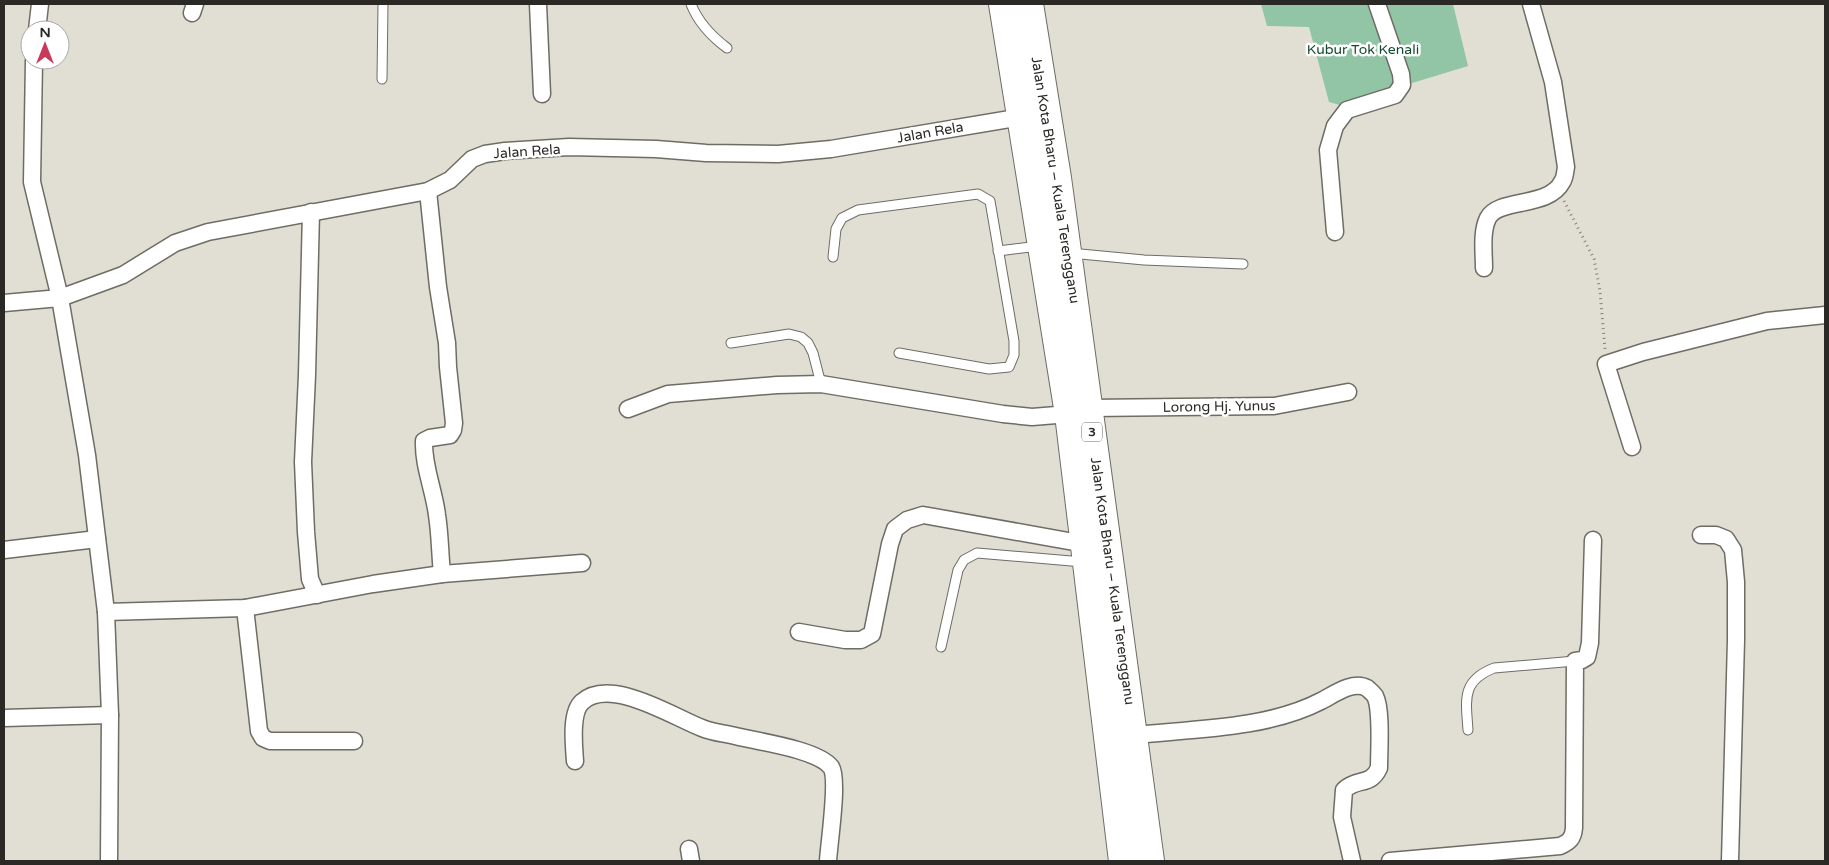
<svg xmlns="http://www.w3.org/2000/svg" width="1829" height="865" viewBox="0 0 1829 865" font-family="'Varela Round',sans-serif">
<rect width="100%" height="100%" fill="#e1ded4"/>
<!-- green -->
<path fill="#91c5a6" d="M1261,4H1453L1468,66L1340,105L1329,102L1309,27L1267,26Z"/>
<g fill="none" stroke-linecap="round" stroke-linejoin="round">
<defs>
<g id="lane">
<path d="M691,4C698,22 711,36 727,48"/>
<path d="M382,79L383,4"/>
<path d="M998,251L1039,246"/>
<path d="M1070,253L1144,260L1243,264"/>
<path d="M833,257L836,229L842,218L858,210L978,194L990,201L1014,341V355L1009,367L989,369L899,353"/>
<path d="M731,343L789,334L801,337L808,343L813,353L821,384"/>
<path d="M941,647L958,570L964,560L977,553L1083,562"/>
<path d="M1468,730C1466,700 1461,681 1494,668L1575,661"/>
</g>
<g id="street">
<path d="M538,4L542,94"/>
<path d="M192,13L195,4"/>
<path d="M37,30L40,4"/>
<path d="M34,60L32,182L60,298L87,455L106,612L110,715L109,861"/>
<path d="M428,191L438,287L447,343L448,367L454,423L453,430L450,435L430,438L424,441C423,466 434,490 437,515C440,534 440,554 442,574"/>
<path d="M311,212L307,375L303,462L306,532L310,579L317,595"/>
<path d="M1335,232L1328,150L1335,126L1347,110L1395,95L1402,85L1401,74L1377,4"/>
<path d="M1484,268C1484,253 1481,232 1488,218C1498,198 1549,208 1562,182C1565,178 1565,172 1566,167L1553,82L1531,4"/>
<path d="M4,303L60,298L123,275L175,243L208,232L428,191L450,180L472,159L485,154L505,151L569,147L656,149L706,153L778,154L831,149L1022,117"/>
<path d="M1089,408L1274,406L1348,392"/>
<path d="M628,409L668,394L777,385L821,384L1003,414L1032,417L1069,414"/>
<path d="M1632,447L1606,364L1643,352L1767,321L1825,315"/>
<path d="M1701,535H1716L1726,539L1733,550L1736,582V640L1730,861"/>
<path d="M4,550L97,539"/>
<path d="M245,608L259,731L263,738L270,741H354"/>
<path d="M106,612L245,608L373,584L442,574L582,563"/>
<path d="M799,632L845,640H861L872,634L890,544L895,529L907,520L923,515L1085,544"/>
<path d="M4,718L110,715"/>
<path d="M1134,735C1194,729 1267,729 1321,701C1333,695 1353,680 1367,688C1369,690 1373,693 1375,696C1382,709 1379,752 1379,768C1370,787 1358,777 1344,790L1342,817L1352,861"/>
<path d="M575,761C574,746 570,713 582,702C610,676 673,717 702,728C711,732 721,733 731,735C754,741 817,749 831,767C839,779 829,843 828,861"/>
<path d="M689,849L691,861"/>
<path d="M1390,861L1560,846C1569,842 1573,839 1574,828L1575,661L1582,660L1587,657L1590,643L1593,540"/>
</g>
<g id="highway">
<path d="M1003,4L1069,414L1123,861"/>
<path d="M1029,4L1057,178L1150,861"/>
</g>
</defs>
<!-- lane casing -->
<use href="#lane" stroke="#6f6c63" stroke-width="11"/>
<!-- street casing -->
<use href="#street" stroke="#6f6c63" stroke-width="19"/>
<!-- highway casing -->
<use href="#highway" stroke="#6f6c63" stroke-width="30"/>
<!-- path -->
<path stroke="#828079" stroke-width="3" stroke-dasharray="1 4" stroke-linecap="butt" d="M1564,201L1594,259L1600,291L1605,349"/>
<!-- lane -->
<use href="#lane" stroke="#fff" stroke-width="9"/>
<!-- street -->
<use href="#street" stroke="#fff" stroke-width="16"/>
<!-- highway -->
<use href="#highway" stroke="#fff" stroke-width="28"/>
</g>
<g text-anchor="middle" stroke-width="5" stroke-linejoin="round" paint-order="stroke">
<!-- shield labels -->
<rect fill="#fff" stroke="#6b6966" stroke-width="1" x="1082" y="422.5" width="20" height="19" rx="4"/>
<g font-size="12" font-weight="bold" fill="#2b2925">
<text x="1092" y="436">3</text>
</g>
<!-- park labels -->
<g font-size="14" fill="#13492f" stroke="#fff">
<text x="1363" y="54">Kubur Tok Kenali</text>
</g>
<!-- street labels -->
<g font-size="14" fill="#2b2925" stroke="#fff">
<text transform="translate(930 132) rotate(-10)" y="5">Jalan Rela</text>
<text transform="translate(527 151) rotate(-4)" y="5">Jalan Rela</text>
<text transform="translate(1056 180) rotate(81)" y="5">Jalan Kota Bharu – Kuala Terengganu</text>
<text transform="translate(1219 406) rotate(-1)" y="5">Lorong Hj. Yunus</text>
<text transform="translate(1113 581) rotate(82)" y="5">Jalan Kota Bharu – Kuala Terengganu</text>
</g>
</g>
<!-- border -->
<rect width="1829" height="865" fill="none" stroke="#2b2925" stroke-width="10"/>
<!-- north arrow -->
<g transform="translate(45 45)"><circle r="24" fill="#ffffff" stroke="#aaa9a8"/>
<path d="M0-4L9 19L0 12L-9 19Z" fill="#c93959"/>
<text y="-8" font-size="14" font-weight="bold" text-anchor="middle" fill="#2b2925">N</text>
</g>
</svg>
